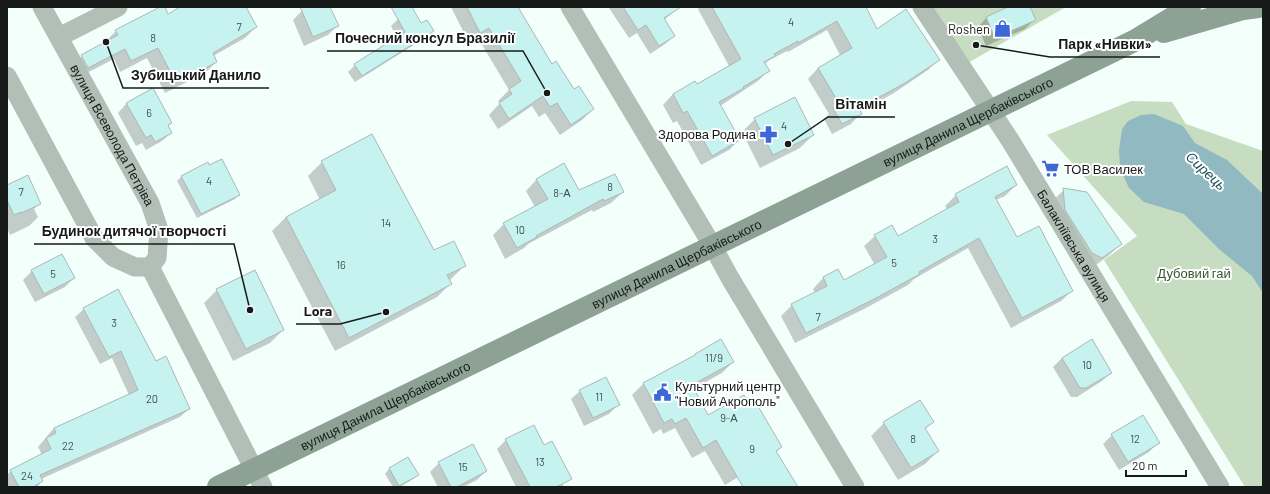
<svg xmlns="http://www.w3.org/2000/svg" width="1270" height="494" viewBox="0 0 1270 494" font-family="Barlow,sans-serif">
<rect width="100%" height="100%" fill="#f3fffb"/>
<!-- green -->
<g fill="#c7ddc1">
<path d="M928,7H1066L966,64Z"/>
<path d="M1131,101L1172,102L1186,124L1263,151V487H1245L1104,260L1137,236L1047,135Z"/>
</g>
<!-- water -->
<path fill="#91b9c1" d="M1154,114L1183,126L1195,143L1227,160L1263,194V293L1252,276L1220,250L1184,214L1144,202L1129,188L1120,168L1119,150L1122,129L1128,121L1141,115Z"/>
<!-- shadow -->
<g fill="#0003">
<path d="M162,7L168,15L202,7H245L256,27L245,38L213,56L216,62L205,73L165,93L147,58L120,72L114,59L77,78L71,67L82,56L105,42L116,31Z"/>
<path d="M312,7H329L337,26L328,35L304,46L293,20L302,11Z"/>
<path d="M451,7H500L574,90L593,109L582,120L560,135L545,113L539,117L532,106L498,129L489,115L500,103L498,101L509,90L478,38L469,43Z"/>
<path d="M610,7H674L676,10L664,20L674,36L665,44L650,54L637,33L629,38L609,8Z"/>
<path d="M700,7H864L877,30L938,60L928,70L894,93L860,112L861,113L851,124L832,134L824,119L829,114L808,79L818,68L840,55L827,30L788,52L787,51L768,61L765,64L768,71L758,81L720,106L739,140L729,150L701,165L677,121L673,123L663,105L673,94L697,85L729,66L698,9Z"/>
<path d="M1011,7H1028L1034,20L1025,29L986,46L978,27L986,18Z"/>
<path d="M398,19L421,25L432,31L425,38L355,82L348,72L355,65L397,38L391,26Z"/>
<path d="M152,89L171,123L167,127L171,133L162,141L146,150L142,143L136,146L118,113L126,104Z"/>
<path d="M755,119L813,135L800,148L760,168L742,132Z"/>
<path d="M371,136L433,251L464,266L449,281L450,284L437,297L335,351L272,231L286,217L320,200L308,176L322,162Z"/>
<path d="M182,176L239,194L235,199L197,218L177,181Z"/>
<path d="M537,179L579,191L623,192L611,203L593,212L592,210L528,244L524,248L505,259L493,235L504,224L535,207L526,191Z"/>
<path d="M1016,185L1005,196L996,200L1017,238L1072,291L1061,301L1011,328L968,248L914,279L908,285L866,308L795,343L781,316L792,305L815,293L813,289L823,278L844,282L875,265L864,246L875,236L898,237L947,209L945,206L956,195Z"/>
<path d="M7,186L40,203L34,209L38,217L29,226L10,235L7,228Z"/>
<path d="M1064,190L1121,244L1108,256L1088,271L1051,202Z"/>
<path d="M32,271L74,278L65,287L35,302L23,280Z"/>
<path d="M217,290L283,330L270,343L233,361L204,303Z"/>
<path d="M84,309L156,362L189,409L180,417L41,479L42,481L37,487H7V475L11,471L42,455L38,447L54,428L129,395L112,358L100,364L75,317Z"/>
<path d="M1092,341L1111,373L1102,381L1077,397H1071L1053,367L1062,358Z"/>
<path d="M695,355L733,362L722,373L693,389L707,417L749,406L781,447L775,453L797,487H747L740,476L725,485L705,451L692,458L675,428L663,434L661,429L653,434L632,395L643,384L692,358Z"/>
<path d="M580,391L618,405L609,414L584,426L571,399Z"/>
<path d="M933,422L925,429L938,451L925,464L898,480L871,436L884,423Z"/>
<path d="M533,426L564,487H516L497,449L506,440Z"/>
<path d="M1112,435L1158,443L1149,452L1119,470L1103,444Z"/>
<path d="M473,446L486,471L477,480L463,487H438L430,472L439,463Z"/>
<path d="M408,459L417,475L413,479L400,487H393L385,474L389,469Z"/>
</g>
<!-- building -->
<g fill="#c6f2f0" stroke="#acb8b7">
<path d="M160,7H165L168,14L180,7H246L257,27L213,53L217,62L176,83L158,48L131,61L125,49L88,68L81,55L118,35L115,30Z"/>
<path d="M300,7H330L339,26L313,37Z"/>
<path d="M391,7H412L421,23L427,20L434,31L362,76L354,64L405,32Z"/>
<path d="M467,7H518L552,64L556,61L574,89L579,86L594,109L571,125L557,103L550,107L543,96L509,119L499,103L512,94L509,89L521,81L489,28L480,33Z"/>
<path d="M623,7H681L664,18L675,36L659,46L646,25L638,30Z"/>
<path d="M712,7H866L877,29L906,9L940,60L905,83L859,108L862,114L842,124L833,108L840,105L818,68L852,48L837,21L798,43V41L774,54L775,56L764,62L770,71L743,87L744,88L719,102L740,140L712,156L687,111L683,113L673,94L695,81L697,84L741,59Z"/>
<path d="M1008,7H1030L1036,20L995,38L986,17Z"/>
<path d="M153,88L172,123L168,125L172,133L155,142L151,135L146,138L126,103Z"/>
<path d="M795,97L814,135L773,155L754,118Z"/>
<path d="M372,134L434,250L454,241L466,266L447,275L452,284L349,338L286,217L336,190L321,161Z"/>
<path d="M222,159L240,195L201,214L181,176L208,162L209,165Z"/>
<path d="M564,163L579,190L615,174L624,192L604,201L603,199L536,236L537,237L517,248L503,223L548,199L536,179Z"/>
<path d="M1007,166L1017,185L995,197L1017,237L1039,226L1073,291L1022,318L979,238L919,272L920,274L878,297L806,333L791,304L827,286L823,277L838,269L844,280L887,257L874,235L892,225L898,236L959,202L955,194Z"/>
<path d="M28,175L41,204L21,213V212L14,215L7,200V185Z"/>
<path d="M1063,188L1087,192L1122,244L1102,258L1092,253L1065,210Z"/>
<path d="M62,254L75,278L44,294L31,270Z"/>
<path d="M255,270L284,330L246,349L216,289Z"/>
<path d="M118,289L156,361L166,356L190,409L40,475L43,481L33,487H19L10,470L51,449L46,438L56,433L54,428L138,390L121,351L109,357L83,308Z"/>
<path d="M721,339L734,362L692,385L708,415L744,395L749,404L755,401L782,447L776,451L798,487H743L716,440L703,448L686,418L675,424L672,419L664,423L643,383L695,355V354Z"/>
<path d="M1092,339L1112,373L1086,388H1080L1062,358Z"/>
<path d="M606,377L620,405L593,418L579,390Z"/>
<path d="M920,400L934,422L925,428L939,451L911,468L883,422Z"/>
<path d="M1143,415L1160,443L1128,462L1111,434Z"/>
<path d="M534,425L544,445L552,441L572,479L556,487H530L505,439Z"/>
<path d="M473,444L487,471L457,487H451L438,462Z"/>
<path d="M408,457L419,475L399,486L389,468Z"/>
</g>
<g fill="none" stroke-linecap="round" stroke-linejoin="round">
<!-- street -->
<g stroke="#b1bfb6" stroke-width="19">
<path id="s1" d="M42,7L150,203L159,230L157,258L150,267"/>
<path d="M570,7L712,245L730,278L855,487"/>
<path id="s2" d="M922,7L1010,140L1220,487"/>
<path d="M59,37L118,7"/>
<path d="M7,76L94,238L113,257L135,267H150"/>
<path d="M150,267L263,487"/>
</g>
<!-- secondary -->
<g stroke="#8da295" stroke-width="22">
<path d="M1164,32L1243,9L1258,7"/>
<path id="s3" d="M218,487L1136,40L1190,7"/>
</g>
</g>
<!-- icons -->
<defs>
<symbol id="shop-bare" viewBox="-9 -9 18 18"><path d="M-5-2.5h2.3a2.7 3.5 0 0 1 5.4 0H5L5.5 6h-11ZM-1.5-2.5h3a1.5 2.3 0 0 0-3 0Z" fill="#3e68d9" stroke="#fff" stroke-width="2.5" paint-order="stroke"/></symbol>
<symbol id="pharmacy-bare" viewBox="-9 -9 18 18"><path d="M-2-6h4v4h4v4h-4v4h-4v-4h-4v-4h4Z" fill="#3e68d9" stroke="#fff" stroke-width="2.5" paint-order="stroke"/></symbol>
<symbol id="supermarket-bare" viewBox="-9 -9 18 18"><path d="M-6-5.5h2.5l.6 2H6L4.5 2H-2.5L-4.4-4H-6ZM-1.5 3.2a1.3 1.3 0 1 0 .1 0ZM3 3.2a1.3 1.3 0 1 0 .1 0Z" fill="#3e68d9" stroke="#fff" stroke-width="2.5" paint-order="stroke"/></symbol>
<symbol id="civic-bare" viewBox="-9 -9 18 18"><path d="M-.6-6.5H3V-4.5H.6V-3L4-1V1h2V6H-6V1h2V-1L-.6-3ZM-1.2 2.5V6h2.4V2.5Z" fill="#3e68d9" stroke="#fff" stroke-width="2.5" paint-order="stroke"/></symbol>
</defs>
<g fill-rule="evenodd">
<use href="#shop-bare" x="990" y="16" width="25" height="25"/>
<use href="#pharmacy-bare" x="756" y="122" width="25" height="25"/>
<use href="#supermarket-bare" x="1038" y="156" width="25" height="25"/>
<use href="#civic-bare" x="650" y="380" width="25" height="25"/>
</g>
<g text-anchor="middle" stroke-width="4" stroke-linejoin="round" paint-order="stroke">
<!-- number labels -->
<g font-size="11" fill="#42504f">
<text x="791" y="26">4</text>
<text x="239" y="31">7</text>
<text x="153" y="42">8</text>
<text x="149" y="117">6</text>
<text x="784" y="130">4</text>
<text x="209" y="185">4</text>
<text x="610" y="191">8</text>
<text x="21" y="196">7</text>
<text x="562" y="197">8-А</text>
<text x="386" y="227">14</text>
<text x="520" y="234">10</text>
<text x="935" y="243">3</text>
<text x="894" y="267">5</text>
<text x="341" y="269">16</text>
<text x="53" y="278">5</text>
<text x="818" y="321">7</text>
<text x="114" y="327">3</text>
<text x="714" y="362">11/9</text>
<text x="1087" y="369">10</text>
<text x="599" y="401">11</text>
<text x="152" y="403">20</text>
<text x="729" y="422">9-А</text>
<text x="913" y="443">8</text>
<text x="1135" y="443">12</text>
<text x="68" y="450">22</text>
<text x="752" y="453">9</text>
<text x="540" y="466">13</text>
<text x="463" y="471">15</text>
<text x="27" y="480">24</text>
</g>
<!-- poi labels -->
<g font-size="13" fill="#161a19" stroke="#fff" text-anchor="end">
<text x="990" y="34">Roshen</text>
<text x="756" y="139">Здорова Родина</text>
<text x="1064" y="174" text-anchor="start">ТОВ Василек</text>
<text x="675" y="391" text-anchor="start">Культурний центр<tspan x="675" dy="15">"Новий Акрополь"</tspan></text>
</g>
<!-- street labels -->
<g font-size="13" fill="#161a19" stroke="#fff">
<text dy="5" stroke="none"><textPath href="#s3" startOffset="834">вулиця Данила Щербаківського</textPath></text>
<text dy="5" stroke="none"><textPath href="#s1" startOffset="146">вулиця Всеволода Петріва</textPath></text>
<text dy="5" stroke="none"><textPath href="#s2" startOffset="283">Балакліївська вулиця</textPath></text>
<text dy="5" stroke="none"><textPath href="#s3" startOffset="510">вулиця Данила Щербаківського</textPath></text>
<text dy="5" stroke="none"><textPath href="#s3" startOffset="186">вулиця Данила Щербаківського</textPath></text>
</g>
<!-- park labels -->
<g font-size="13" fill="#37572f" stroke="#fff">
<text x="1194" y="278">Дубовий гай</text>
</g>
<!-- water labels -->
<g font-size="14" font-style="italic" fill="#19525c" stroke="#fff">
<text transform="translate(1206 171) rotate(43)" y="5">Сирець</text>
</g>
</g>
<!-- callouts -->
<path fill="none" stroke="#161a19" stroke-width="1.5" d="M547 93L523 51H327M976 45L1050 57H1160M106 42L123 88H269M788 144L828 117H895M250 310L234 244H34M386 312L340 324H296"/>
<g fill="#161a19" stroke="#fff" stroke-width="1.5">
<circle cx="547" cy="93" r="4"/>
<circle cx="976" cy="45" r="4"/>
<circle cx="106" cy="42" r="4"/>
<circle cx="788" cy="144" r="4"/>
<circle cx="250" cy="310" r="4"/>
<circle cx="386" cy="312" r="4"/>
</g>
<g font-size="14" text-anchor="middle" font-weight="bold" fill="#161a19" stroke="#fff" stroke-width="4" stroke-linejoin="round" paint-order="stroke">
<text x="425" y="43">Почесний консул Бразилії</text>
<text x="1105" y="49">Парк «Нивки»</text>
<text x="196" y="80">Зубицький Данило</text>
<text x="861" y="109">Вітамін</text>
<text x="134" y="236">Будинок дитячої творчості</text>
<text x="318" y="316">Lora</text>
</g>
<!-- border -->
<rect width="1270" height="494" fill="none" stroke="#161a19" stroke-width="16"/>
<!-- scale -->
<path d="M1126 470v6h60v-6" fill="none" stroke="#161a19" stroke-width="2"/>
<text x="1132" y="470" font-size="12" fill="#161a19" stroke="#ffffff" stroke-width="3" paint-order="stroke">20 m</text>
</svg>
